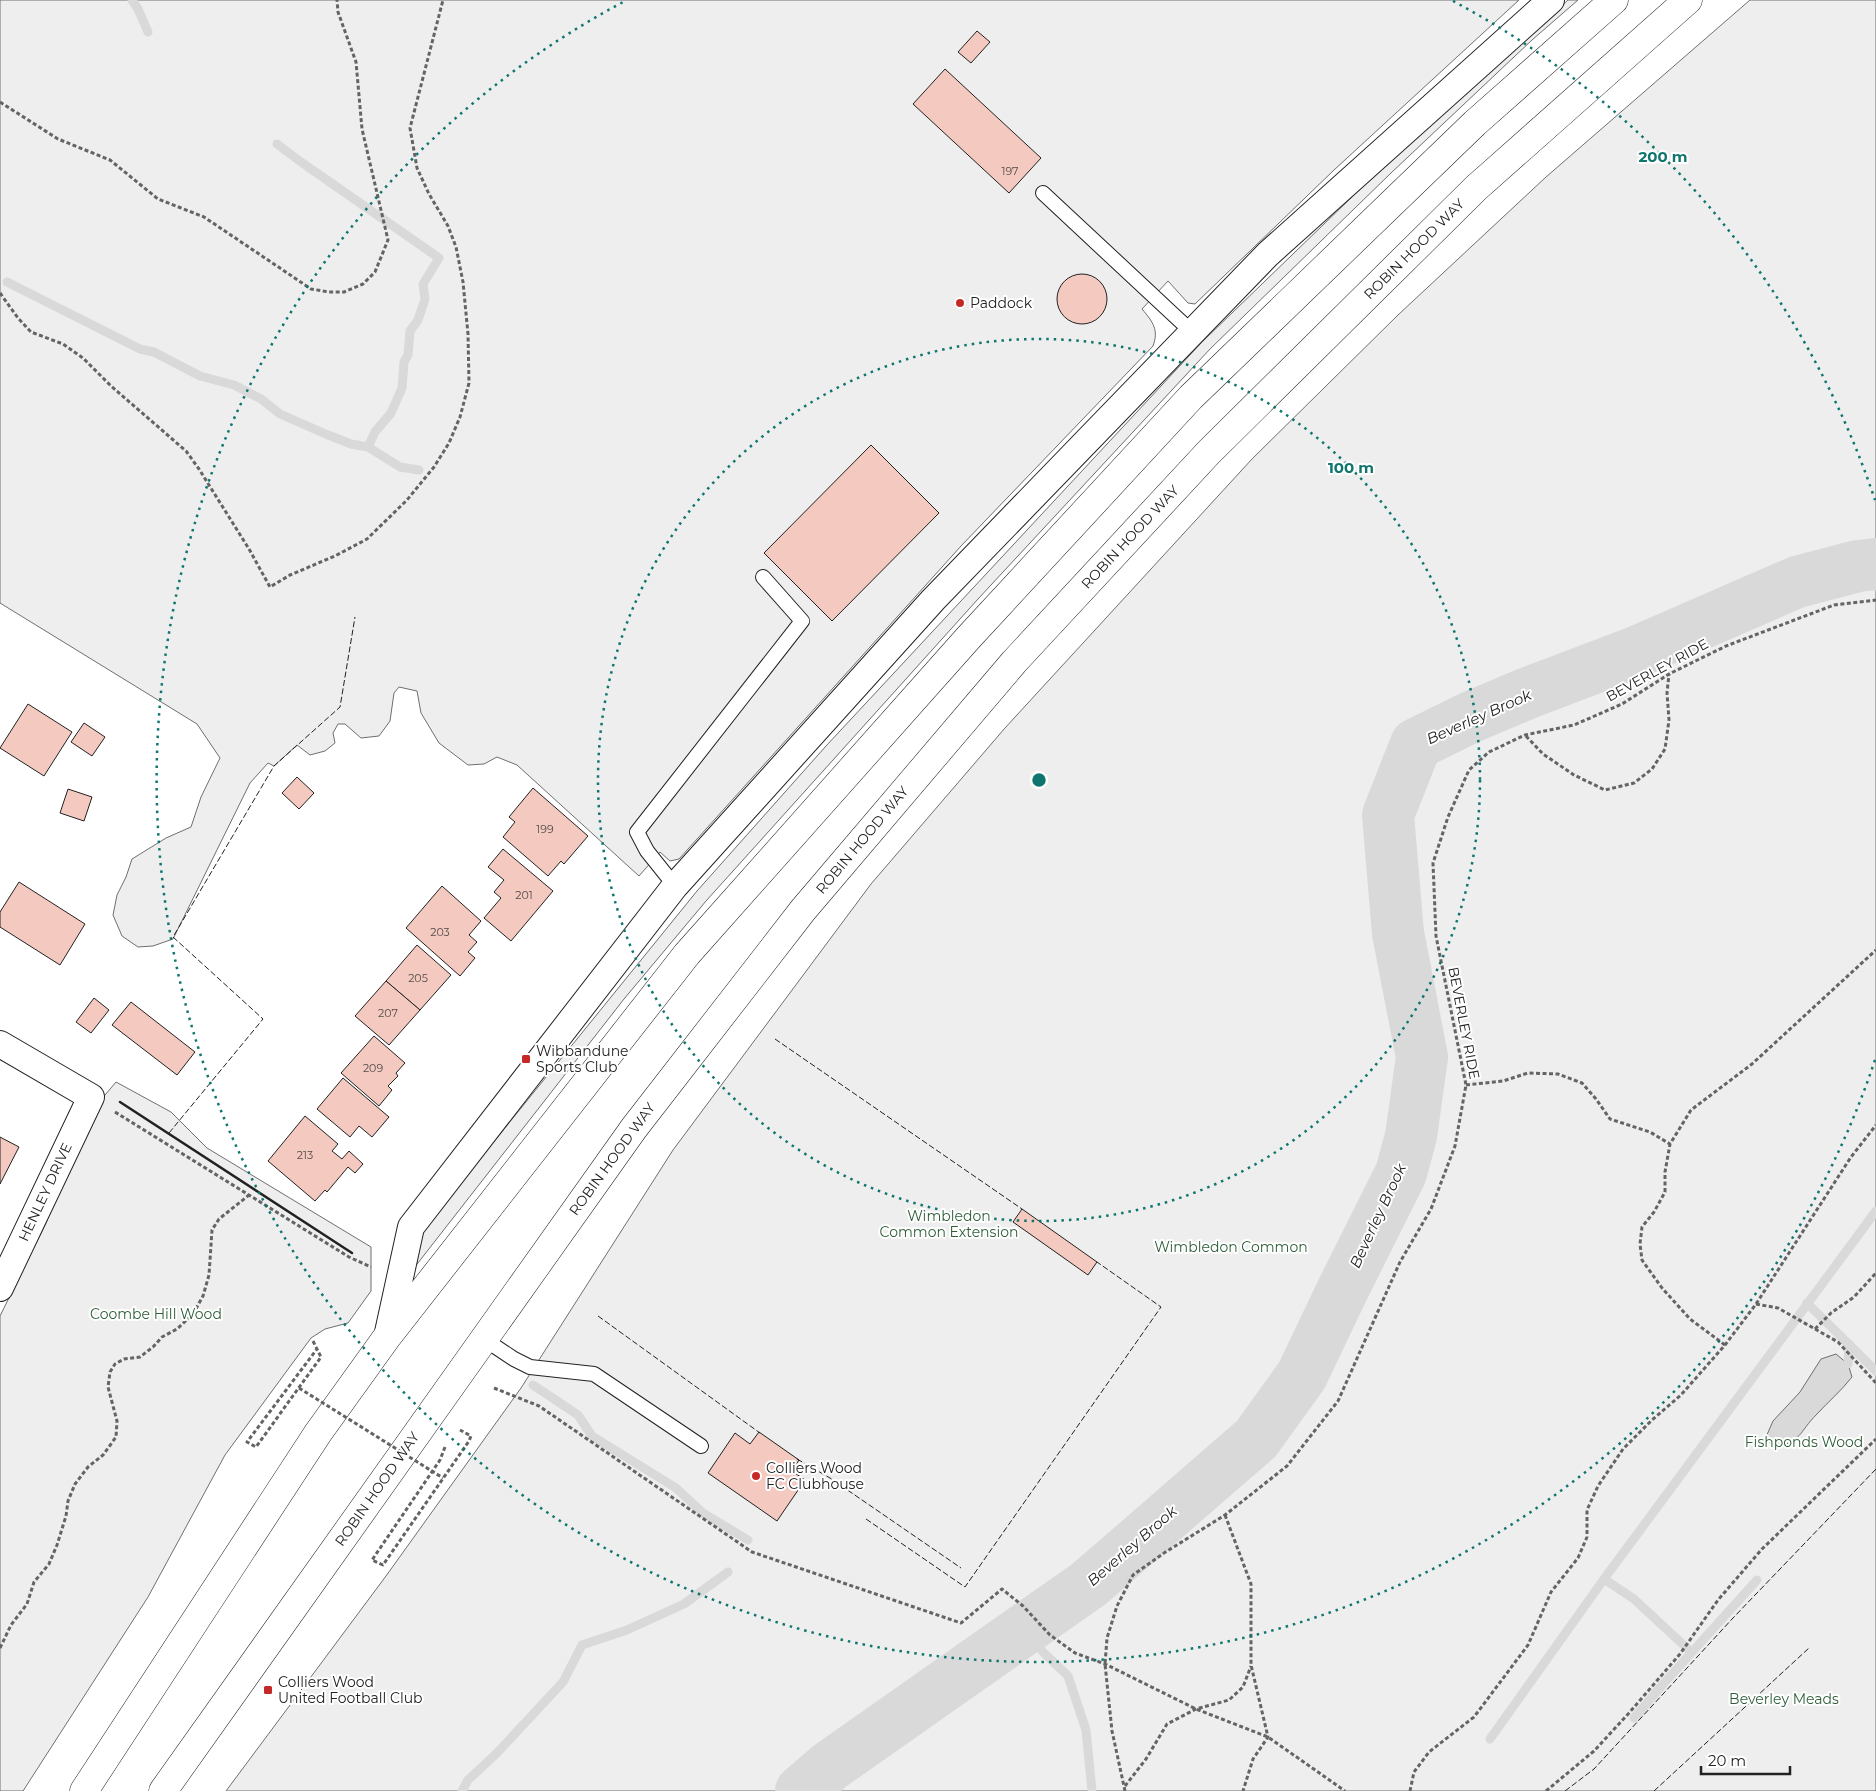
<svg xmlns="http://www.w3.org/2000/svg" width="1876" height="1791" viewBox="0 0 1876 1791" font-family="Montserrat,sans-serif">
<rect width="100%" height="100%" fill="#fff"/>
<!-- green -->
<g fill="#eee" stroke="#6f6f6f">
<path d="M0,0H1519L1334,170L1195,304L1188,303L1168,281L1142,309C1153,322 1159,330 1153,346L961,546L679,859L670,861L660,852L639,876L517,765L497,757L484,764L468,765L439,743L421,713L417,691L399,687L394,693L390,721L379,736L361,738L345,724H338L333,733L335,743L325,751L310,755L297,745L274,766L268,763L250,783L173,939L153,946L138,947L122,936L113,915L117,895L126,877L132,859L166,838L191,827L201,797L220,758L197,724L0,603Z"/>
<path d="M1568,0H1578L1532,40L1391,173L1210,349L978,599L706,901L624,999L414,1268L416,1249L427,1224L697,891L826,746L1202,342L1384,166Z"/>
<path d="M1750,0H1876V1791H226L386,1576L521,1388L673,1150L871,884L1005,728L1252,459L1398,315L1546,177Z"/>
<path d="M116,1082L171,1112L207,1148L371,1247V1291L348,1323L325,1329L311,1338L225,1455L148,1597L23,1791H0V1316L46,1223L89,1114Z"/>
</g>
<!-- water -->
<path fill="#d9d9d9" stroke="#6f6f6f" d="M1836,1354L1848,1364L1852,1377C1841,1391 1829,1401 1817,1414C1798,1433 1803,1441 1773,1448L1766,1437L1773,1421L1800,1392L1821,1359Z"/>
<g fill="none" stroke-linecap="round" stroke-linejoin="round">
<!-- stream -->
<g stroke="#d9d9d9" stroke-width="9">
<path d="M132,0L138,9L148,32"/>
<path d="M277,144L301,162L439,258L423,284L425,299L418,320L410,331L408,355L404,362L402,388L391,413L375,432L368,447L400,467L419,470"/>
<path d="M7,282L140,349L154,352L200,376L234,385L261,399L280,414L328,435L351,444L368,447"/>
<path d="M1807,1303L1876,1371"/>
<path d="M1848,1364L1849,1344"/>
<path d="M533,1385L578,1415L592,1436L676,1488L703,1513L748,1540"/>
<path d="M1025,1629L1043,1652L1068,1676L1086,1730L1092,1791"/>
<path d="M1691,1652L1634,1599L1604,1579L1876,1211"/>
<path d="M1634,1718L1665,1682L1757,1580"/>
<path d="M1490,1739L1604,1579"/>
<path d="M462,1791L468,1780L497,1753L563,1682L582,1645L627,1630L684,1604L728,1572"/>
</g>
<!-- river -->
<path stroke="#d9d9d9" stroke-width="52" d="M801,1791L830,1766L1089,1584L1256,1439L1302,1375L1342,1291L1401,1173L1411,1136L1422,1057L1398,933L1388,815L1416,744L1471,717L1528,693L1636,652L1797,582L1858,566L1876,564"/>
</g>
<!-- building -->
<g fill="#f3c9c0" stroke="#222">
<path d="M977,31L990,42L971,63L958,52Z"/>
<path d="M945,69L1041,158L1009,193L913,104Z"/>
<circle cx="1082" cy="299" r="25"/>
<path d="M871,445L939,513L832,621L764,553Z"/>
<path d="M28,704L72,732L44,776L0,748Z"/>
<path d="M84,723L105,737L92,756L71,742Z"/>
<path d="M297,777L314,793L299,809L282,793Z"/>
<path d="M533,788L588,836L564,864L561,861L548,876L503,837L515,822L509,817Z"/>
<path d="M68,789L92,797L84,821L60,813Z"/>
<path d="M503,849L553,891L511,941L484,918L501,898L494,892L504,880L488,867Z"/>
<path d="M19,882L85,924L60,965L0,927V912Z"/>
<path d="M442,886L481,921L469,935L477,942L468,952L475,958L460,976L406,928Z"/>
<path d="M417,945L451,975L420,1010L386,981Z"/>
<path d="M386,981L420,1010L389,1045L355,1016Z"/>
<path d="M94,998L109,1010L91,1033L76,1022Z"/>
<path d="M131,1002L195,1052L177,1075L112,1025Z"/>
<path d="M374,1036L405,1063L396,1073L398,1076L388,1086L392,1090L379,1106L341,1073Z"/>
<path d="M343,1078L389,1117L372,1137L359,1126L350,1137L317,1109Z"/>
<path d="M305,1116L338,1144L332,1151L342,1159L349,1151L363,1164L355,1173L348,1167L327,1192L325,1190L315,1201L268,1161Z"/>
<path d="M0,1137L19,1147L0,1184Z"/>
<path d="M1022,1209L1097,1262L1088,1275L1013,1222Z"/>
<path d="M759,1432L799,1460L792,1471L805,1480L777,1521L708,1473L735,1433L750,1444Z"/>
</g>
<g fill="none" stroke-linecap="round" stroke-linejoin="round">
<defs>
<g id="service">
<path d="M1043,193L1192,332"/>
<path d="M675,886L647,851L637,832L802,621L763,577"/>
<path d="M484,1339L514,1359L530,1367L594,1374L701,1446"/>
</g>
<g id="minor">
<path d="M0,1044L91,1097L0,1288"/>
<path d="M387,1337L411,1227L675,886L933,600L1268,254L1551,0"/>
</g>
<g id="trunk">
<path d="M84,1791L318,1433L387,1337L687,954L969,637L1191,397L1475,123L1614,0"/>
<path d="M163,1791L634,1128L803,910L1014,662L1209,452L1476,188L1688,0"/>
</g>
</defs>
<!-- service casing -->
<use href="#service" stroke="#222" stroke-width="16"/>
<!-- minor casing -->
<use href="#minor" stroke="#222" stroke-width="28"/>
<!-- trunk casing -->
<use href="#trunk" stroke="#222" stroke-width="29"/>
<!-- path -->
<g stroke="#646464" stroke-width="3" stroke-dasharray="4 2.5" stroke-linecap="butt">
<path d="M0,102L58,139L110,160L158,199L204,217L311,289L329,292H344L363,284L375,272L388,240L362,129L356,62L338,12L337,0"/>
<path d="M0,293L18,318L31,332L63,344L83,358L111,386L186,451L199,469L249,549L270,587L290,575L335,556L367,539L407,500L434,467L449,443L460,417L469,383L468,334L463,282L456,247L448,226L429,194L417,168L410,128L443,0"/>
<path d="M1526,736L1543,754L1574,775L1605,790L1634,783L1652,769L1665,749L1669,720L1667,693L1669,674"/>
<path d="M1466,1085L1503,1081L1528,1073L1558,1074L1582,1083L1596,1099L1610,1119L1650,1132L1670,1144"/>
<path d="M115,1112L349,1257L371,1267"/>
<path d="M1756,1304L1778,1308L1838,1342L1876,1383"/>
<path d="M1815,1329L1831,1313L1854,1297L1876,1273"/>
<path d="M313,1341L321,1357L256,1447L247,1442L317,1349"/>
<path d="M1725,1345L1690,1319L1662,1288L1642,1260L1640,1244L1642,1227L1654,1212L1665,1192V1172L1670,1144L1691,1110L1752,1064L1876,950"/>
<path d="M494,1388L539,1406L752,1552L961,1623L1002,1589L1023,1606L1050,1635L1075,1653L1105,1664L1196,1709L1268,1737L1345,1791"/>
<path d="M445,1447L440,1460L372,1560L383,1565L469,1441L471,1436L460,1430"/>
<path d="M1225,1515L1251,1584V1665L1268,1737L1253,1759L1243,1791"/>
<path d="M0,1648L11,1625L27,1604L34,1582L49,1564L57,1545L66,1516L68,1501L75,1484L88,1467L103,1455L116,1437L117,1421L108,1387L110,1372L115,1364L124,1359L140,1357L153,1347L162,1337L177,1329L193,1314L203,1296L209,1275L212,1230L219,1219L249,1195"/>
<path d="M1125,1786L1146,1759L1167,1724L1196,1709L1229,1700L1243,1687L1251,1666"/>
<path d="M1125,1791L1112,1731L1105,1664L1107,1638L1117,1606L1133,1575L1164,1553L1225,1515L1287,1466L1338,1401L1400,1262L1431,1209L1455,1146L1466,1085L1436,936L1433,863L1448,817L1469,770L1489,752L1525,735L1574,725L1622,704L1669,674L1726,646L1834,605L1876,600"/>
<path d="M1410,1791L1414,1772L1429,1752L1474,1717L1528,1645L1551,1592L1578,1558L1587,1537V1510L1598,1486L1623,1449L1652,1420L1681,1395L1725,1345L1756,1304L1851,1157L1876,1125"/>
<path d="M1546,1791L1594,1751L1629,1713L1680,1654L1718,1600L1762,1549L1876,1439"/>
</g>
<!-- service -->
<use href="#service" stroke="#fff" stroke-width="14"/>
<!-- minor -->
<use href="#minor" stroke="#fff" stroke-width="26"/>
<!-- trunk -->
<use href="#trunk" stroke="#fff" stroke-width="28"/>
<!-- path-bridge -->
<path stroke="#646464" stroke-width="3" stroke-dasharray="4 2.5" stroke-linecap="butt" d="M299,1388L443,1478"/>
<!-- fence -->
<g stroke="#222" stroke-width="1" stroke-dasharray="6 2.5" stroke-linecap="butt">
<path d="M775,1039L1022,1209"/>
<path d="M169,1133L263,1019L173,937L274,766L340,707L355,617"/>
<path d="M598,1316L760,1433"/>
<path d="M797,1459L830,1478L961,1568"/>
<path d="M866,1519L965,1587L1161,1307L1097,1262"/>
<path d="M1565,1791L1594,1769L1733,1618L1876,1469"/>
<path d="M1654,1791L1809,1648"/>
</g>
<!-- wall -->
<path stroke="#222" stroke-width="2.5" d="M120,1102L352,1253"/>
</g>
<!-- distance rings -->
<g fill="none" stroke="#0f766e" stroke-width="2.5" stroke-dasharray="2.5 5">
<circle cx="1039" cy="780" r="441"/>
<path d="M1875 1060A882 882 0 1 1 625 1M1453 1A882 882 0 0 1 1875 500"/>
</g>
<!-- markers -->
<g fill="#c62828" stroke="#fff" stroke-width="2">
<circle cx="960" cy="303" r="5"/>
<rect x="521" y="1054" width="10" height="10" rx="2.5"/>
<circle cx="756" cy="1476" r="5"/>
<rect x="263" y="1685" width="10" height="10" rx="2.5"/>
</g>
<g text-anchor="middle" stroke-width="4" stroke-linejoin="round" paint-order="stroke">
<!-- number labels -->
<g font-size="11" fill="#564c4a">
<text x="1010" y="175">197</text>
<text x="545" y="833">199</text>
<text x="524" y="899">201</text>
<text x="440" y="936">203</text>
<text x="418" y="982">205</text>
<text x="388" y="1017">207</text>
<text x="373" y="1072">209</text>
<text x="305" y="1159">213</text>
</g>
<!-- street labels -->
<g font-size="14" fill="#222" stroke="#fff">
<text transform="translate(1414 249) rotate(-45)" y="5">ROBIN HOOD WAY</text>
<text transform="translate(1130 537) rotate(-47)" y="5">ROBIN HOOD WAY</text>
<text transform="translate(1657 670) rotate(-29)" y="5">BEVERLEY RIDE</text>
<text transform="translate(862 840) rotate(-50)" y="5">ROBIN HOOD WAY</text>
<text transform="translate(1464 1023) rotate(79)" y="5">BEVERLEY RIDE</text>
<text transform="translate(612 1159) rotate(-54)" y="5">ROBIN HOOD WAY</text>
<text transform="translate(45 1192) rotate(-65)" y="5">HENLEY DRIVE</text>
<text transform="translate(377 1489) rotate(-55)" y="5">ROBIN HOOD WAY</text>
</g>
<!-- poi labels -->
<g font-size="14" fill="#222" stroke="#fff" text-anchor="start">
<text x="970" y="308">Paddock</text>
<text x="536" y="1056">Wibbandune<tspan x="536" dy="16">Sports Club</tspan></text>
<text x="766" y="1473">Colliers Wood<tspan x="766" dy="16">FC Clubhouse</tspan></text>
<text x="278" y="1687">Colliers Wood<tspan x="278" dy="16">United Football Club</tspan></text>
</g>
<!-- park labels -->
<g font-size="14" fill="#2f5e38" stroke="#fff">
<text x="949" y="1221">Wimbledon<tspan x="949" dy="16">Common Extension</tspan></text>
<text x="1231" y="1252">Wimbledon Common</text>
<text x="156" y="1319">Coombe Hill Wood</text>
<text x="1804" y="1447">Fishponds Wood</text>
<text x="1784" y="1704">Beverley Meads</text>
</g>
<!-- water labels -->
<g font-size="15" font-style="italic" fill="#222" stroke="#fff">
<text transform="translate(1479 717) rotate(-24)" y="5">Beverley Brook</text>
<text transform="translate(1378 1216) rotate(-65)" y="5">Beverley Brook</text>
<text transform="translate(1132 1546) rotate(-41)" y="5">Beverley Brook</text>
</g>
</g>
<circle cx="1039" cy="780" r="8" fill="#0f766e" stroke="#fff" stroke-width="2.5"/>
<g font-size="15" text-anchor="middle" font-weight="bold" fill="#0f766e" stroke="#fff" stroke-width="4" stroke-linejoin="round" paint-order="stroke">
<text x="1663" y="162">200 m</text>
<text x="1351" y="473">100 m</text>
</g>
<!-- scale -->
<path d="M1701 1766v8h89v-8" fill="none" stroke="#222222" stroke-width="2.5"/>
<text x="1708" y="1766" font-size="15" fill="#222222" stroke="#ffffff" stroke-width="4" paint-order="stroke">20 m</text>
</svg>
